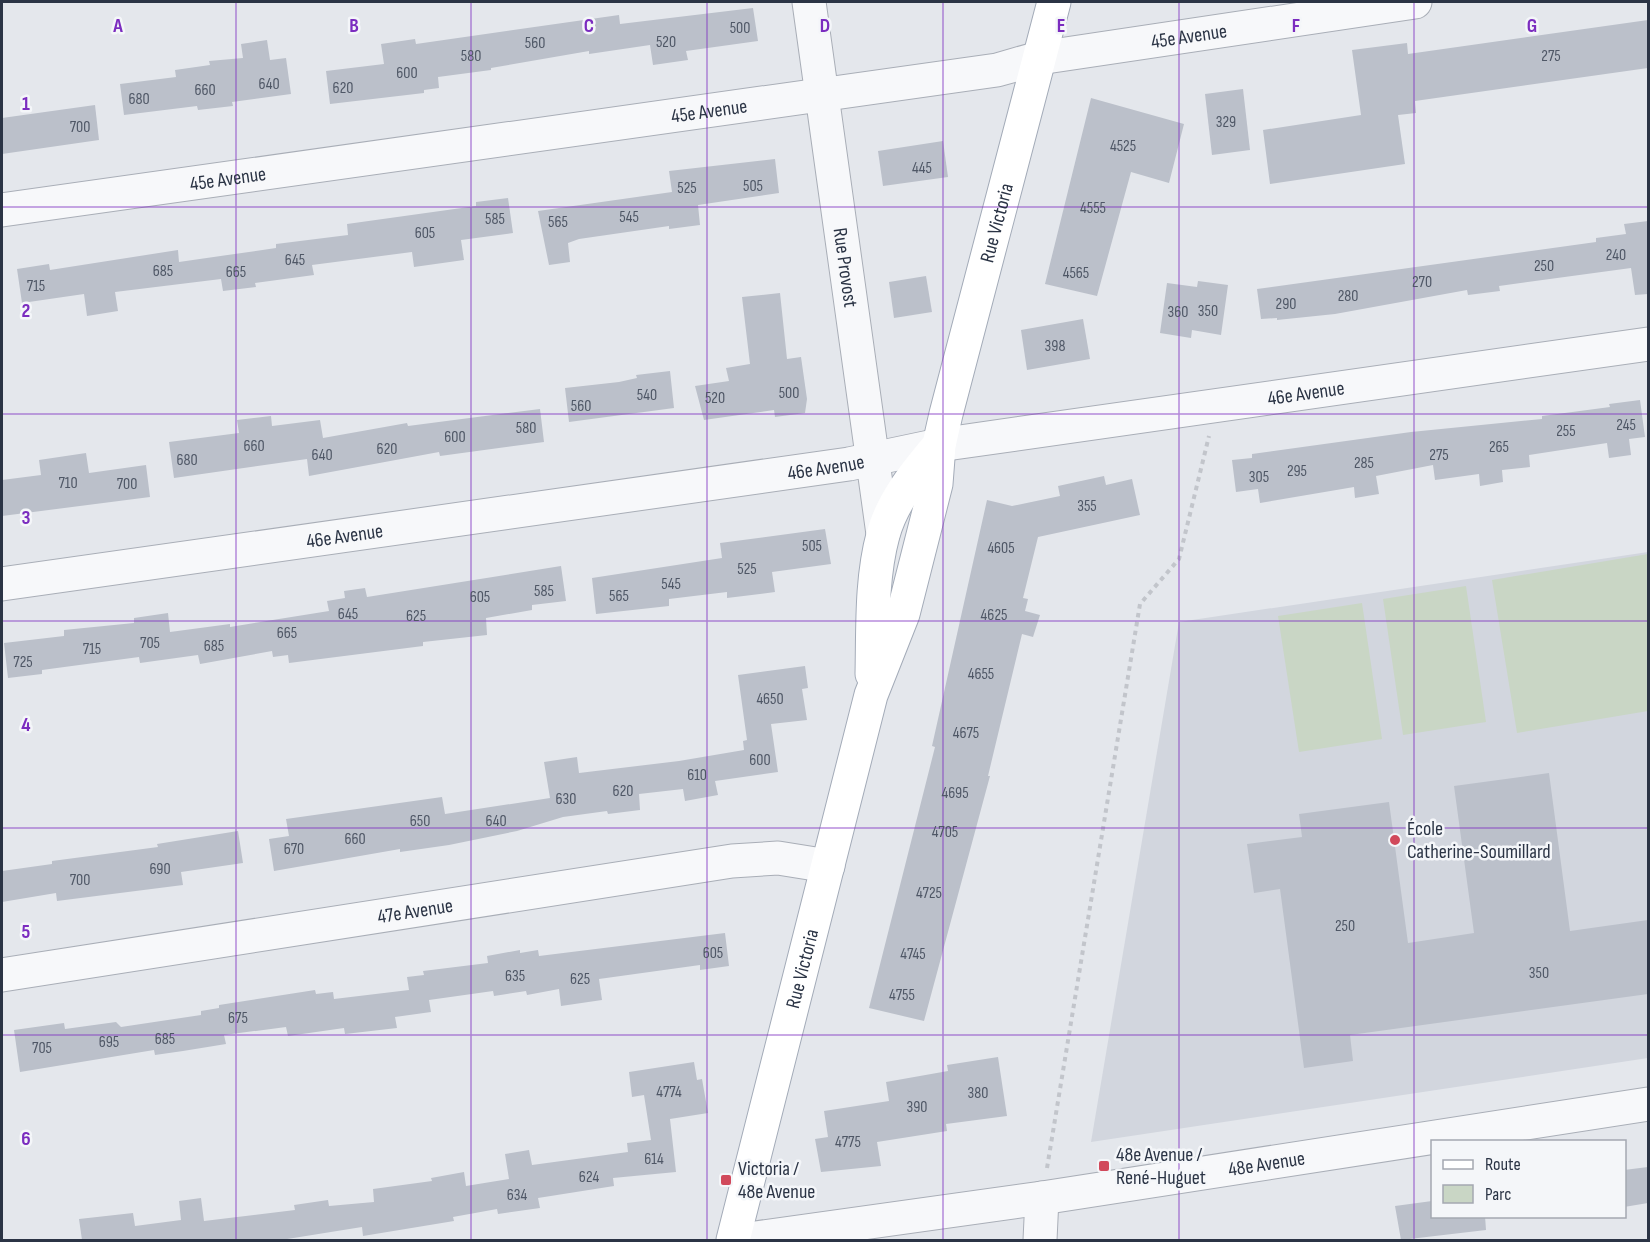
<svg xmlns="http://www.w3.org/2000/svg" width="1650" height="1242" viewBox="0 0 1650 1242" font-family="'Sofia Sans Condensed',sans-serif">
<rect width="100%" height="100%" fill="#e4e7ec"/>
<!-- built -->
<path fill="#d2d6de" d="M1648,552V1058L1091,1142L1179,622Z"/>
<!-- green -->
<g fill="#c9d6c5">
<path d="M1648,554V711L1517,733L1492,580Z"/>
<path d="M1466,586L1486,722L1403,735L1383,599Z"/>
<path d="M1362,603L1382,739L1299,752L1278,616Z"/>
</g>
<!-- building -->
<g fill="#bbc0ca">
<path d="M753,8L758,41L686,51L688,60L653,65L650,45L589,54V51L491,68V70L438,77L439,88L424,90V93L330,104L326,71L384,64L381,44L415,39L416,44L619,15L620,24Z"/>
<path d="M1648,20V68L1415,101L1416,113L1398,115L1405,164L1270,184L1263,130L1361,115L1352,50L1407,43L1408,54Z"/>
<path d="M267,40L270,60L286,58L291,94L232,102L233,106L198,110L197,106L124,115L120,84L176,77L175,70L210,65L209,61L243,58L241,44Z"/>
<path d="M1243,89L1250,150L1212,155L1205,94Z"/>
<path d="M1091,98L1184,124L1169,183L1131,172L1097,296L1045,284Z"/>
<path d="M95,105L99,140L2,154V118Z"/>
<path d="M943,141L948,177L883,186L878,151Z"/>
<path d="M775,159L779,193L698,205L700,225L669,229V226L579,239L568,243L570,262L549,265L538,211L672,192L669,171Z"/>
<path d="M508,198L513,233L461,240L464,260L414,267L412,252L312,265L314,275L255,283L256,287L223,291L221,279L115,292L118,311L87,316L84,294L22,303L17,269L49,264L50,270L178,250L179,262L276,248V244L348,235L347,224L476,206V202Z"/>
<path d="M1648,221V294L1635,295L1631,268L1499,286L1500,291L1468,295L1467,290L1335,314L1277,320V318L1261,319L1257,289L1596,242V238L1626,234L1624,224Z"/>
<path d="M926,276L932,312L894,318L889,282Z"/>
<path d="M1198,281L1228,285L1221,335L1192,330L1191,338L1160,333L1167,283L1197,287Z"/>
<path d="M780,293L787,359L801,357L807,399L805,413L775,417L774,410L704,420L695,386L729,381L726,368L750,364L742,297Z"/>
<path d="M1083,319L1090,359L1027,370L1021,330Z"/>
<path d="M670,371L674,408L569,422L565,388L619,382L637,378L636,375Z"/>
<path d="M1640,400L1645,437L1629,439L1631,455L1609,458L1607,443L1529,455L1530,467L1502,470L1503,482L1480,486L1479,474L1435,480L1433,465L1376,476L1379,494L1355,498L1354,487L1260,503L1258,489L1236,492L1232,460L1252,458V454L1411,432L1542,419V416L1610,407L1609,404Z"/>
<path d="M540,409L544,442L440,456L439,452L309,476L307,459L174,478L169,442L239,433L237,420L271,416L272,426L320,420L323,438L407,423L408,426Z"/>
<path d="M86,453L89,473L146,465L150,497L2,516V480L41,475L39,460Z"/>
<path d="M1104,476L1106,485L1132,479L1140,515L1038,537L1023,598L1028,599L1025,611L1040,615L1033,637L1022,634L988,776H990L924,1021L869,1008L935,747L932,746L987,500L1012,506L1060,496L1058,486Z"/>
<path d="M825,529L831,564L772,572L775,592L727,598V592L669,599V606L596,614L592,578L722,558L720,543Z"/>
<path d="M561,566L566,601L532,605V610L486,618L487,635L423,642V646L289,663L288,655L273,657L272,651L200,664L198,655L140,663L139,657L42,670V674L8,678L4,643L64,636V630L134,623V618L168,613L170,632L230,624V627L329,611L327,601L345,598L344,591L365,588L367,597Z"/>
<path d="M805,666L808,688L802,689L807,720L771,724L778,772L715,781L718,795L685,801L683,789L639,794L640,810L608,814L607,811L563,817L517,831L449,845L400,852V849L274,871L269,839L289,836L286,819L442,797L445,814L550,798L544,762L577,757L579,773L679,761L744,750L743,741L747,740L738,675Z"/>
<path d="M1549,773L1570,931L1648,920V994L1350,1035L1353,1061L1304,1068L1280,889L1254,893L1247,844L1302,837L1299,814L1389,802L1408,943L1474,933L1454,786Z"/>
<path d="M238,831L243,863L181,872L183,885L57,901L56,893L2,902V871L52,864V861L158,847L157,844Z"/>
<path d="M725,933L729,966L700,970V965L599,979L602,1000L561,1006L559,989L527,995L526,991L494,996L493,991L429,1000L431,1012L395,1017L397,1028L345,1034L344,1028L288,1036L286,1027L224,1035L226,1044L183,1051L155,1055L154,1050L20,1072L14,1030L64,1023L65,1029L116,1022L121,1027L201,1015V1011L219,1008V1005L315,990L316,994L333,992L334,999L409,990L407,977L424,975L423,971L488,963L487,956L520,950V953L538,950L539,956Z"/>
<path d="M998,1057L1007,1116L946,1124L947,1131L877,1142L881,1166L821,1172L815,1139L828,1137L824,1111L889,1101L886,1082L948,1071L947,1065Z"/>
<path d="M694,1062L697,1080L702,1079L708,1113L670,1119L676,1172L613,1178L614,1186L538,1198L540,1208L498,1214L497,1209L453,1217L454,1221L363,1236L362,1227L281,1240H82L79,1219L133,1213L135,1226L181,1220L179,1201L201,1198L204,1221L295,1210L294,1205L328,1200L329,1206L374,1202L373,1189L432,1181L431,1178L464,1172L466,1186L509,1179L505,1154L529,1150L532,1165L628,1152L627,1143L651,1140L644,1095L632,1097L629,1072Z"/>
<path d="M1648,1167V1203L1624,1207V1170Z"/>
<path d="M1432,1201V1216H1485L1486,1230L1401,1240L1395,1206Z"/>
</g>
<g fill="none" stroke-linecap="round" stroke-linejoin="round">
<defs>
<g id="minor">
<path id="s1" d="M809,2L883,534"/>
<path id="s2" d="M2,210L997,70L1039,58L1415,2"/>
<path id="s3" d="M2,584L849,464L939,445L1648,344"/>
<path id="s4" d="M2,975L732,861L778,858L828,866"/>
<path id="s5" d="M741,1240L1042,1198L1648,1104"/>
<path d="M1040,1240L1042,1198"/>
</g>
<g id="major">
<path d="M872,674C873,629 871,579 883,535C892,501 917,471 939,445"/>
<path id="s6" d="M733,1240L871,695L903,614L936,484L939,445L946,414L1054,2"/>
</g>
</defs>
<!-- minor casing -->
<use href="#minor" stroke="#a9aeb7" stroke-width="35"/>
<!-- major casing -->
<use href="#major" stroke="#a3abb8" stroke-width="35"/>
<!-- path -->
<path stroke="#c2c5cb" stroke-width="4" stroke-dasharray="4.5 4.5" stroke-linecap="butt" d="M1047,1168L1140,604L1179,559L1209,436"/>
<!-- minor -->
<use href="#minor" stroke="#f7f8fa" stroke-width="33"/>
<!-- major -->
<use href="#major" stroke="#fff" stroke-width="33"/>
</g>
<!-- grid -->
<path fill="none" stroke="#7b2cbf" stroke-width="1.5" stroke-opacity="0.55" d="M236,2V1240M471,2V1240M707,2V1240M943,2V1240M1179,2V1240M1414,2V1240M2,207H1648M2,414H1648M2,621H1648M2,828H1648M2,1035H1648"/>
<!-- markers -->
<g fill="#d1495b" stroke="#f4f6f9" stroke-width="2">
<circle cx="1395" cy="840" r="6"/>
<rect x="1098" y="1160" width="12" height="12" rx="3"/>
<rect x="720" y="1174" width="12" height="12" rx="3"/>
</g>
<g text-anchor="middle" stroke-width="5" stroke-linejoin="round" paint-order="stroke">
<!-- number labels -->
<g font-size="16" fill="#4f5766">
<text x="740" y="33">500</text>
<text x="666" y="47">520</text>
<text x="535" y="48">560</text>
<text x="471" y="61">580</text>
<text x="1551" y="61">275</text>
<text x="407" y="78">600</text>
<text x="269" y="89">640</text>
<text x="343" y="93">620</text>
<text x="205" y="95">660</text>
<text x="139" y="104">680</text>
<text x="1226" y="127">329</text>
<text x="80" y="132">700</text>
<text x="1123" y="151">4525</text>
<text x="922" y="173">445</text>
<text x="753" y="191">505</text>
<text x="687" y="193">525</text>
<text x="1093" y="213">4555</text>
<text x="629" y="222">545</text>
<text x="495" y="224">585</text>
<text x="558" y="227">565</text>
<text x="425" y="238">605</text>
<text x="1616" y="260">240</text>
<text x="295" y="265">645</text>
<text x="1544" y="271">250</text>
<text x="163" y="276">685</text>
<text x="236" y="277">665</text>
<text x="1076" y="278">4565</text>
<text x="1422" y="287">270</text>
<text x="36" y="291">715</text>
<text x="1348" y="301">280</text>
<text x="1286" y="309">290</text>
<text x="1208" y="316">350</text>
<text x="1178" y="317">360</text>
<text x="1055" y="351">398</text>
<text x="789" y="398">500</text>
<text x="647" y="400">540</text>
<text x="715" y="403">520</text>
<text x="581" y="411">560</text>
<text x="1626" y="430">245</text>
<text x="526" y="433">580</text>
<text x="1566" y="436">255</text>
<text x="455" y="442">600</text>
<text x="254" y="451">660</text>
<text x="1499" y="452">265</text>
<text x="387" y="454">620</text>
<text x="322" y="460">640</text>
<text x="1439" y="460">275</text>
<text x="187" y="465">680</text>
<text x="1364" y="468">285</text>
<text x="1297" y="476">295</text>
<text x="1259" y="482">305</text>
<text x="68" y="488">710</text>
<text x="127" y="489">700</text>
<text x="1087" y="511">355</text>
<text x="812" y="551">505</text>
<text x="1001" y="553">4605</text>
<text x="747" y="574">525</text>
<text x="671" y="589">545</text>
<text x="544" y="596">585</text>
<text x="619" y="601">565</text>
<text x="480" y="602">605</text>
<text x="348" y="619">645</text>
<text x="994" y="620">4625</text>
<text x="416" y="621">625</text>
<text x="287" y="638">665</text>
<text x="150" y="648">705</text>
<text x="214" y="651">685</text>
<text x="92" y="654">715</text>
<text x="23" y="667">725</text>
<text x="981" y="679">4655</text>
<text x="770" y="704">4650</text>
<text x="966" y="738">4675</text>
<text x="760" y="765">600</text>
<text x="697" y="780">610</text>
<text x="623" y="796">620</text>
<text x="955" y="798">4695</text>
<text x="566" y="804">630</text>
<text x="420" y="826">650</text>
<text x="496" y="826">640</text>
<text x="945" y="837">4705</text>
<text x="355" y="844">660</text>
<text x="294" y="854">670</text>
<text x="160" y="874">690</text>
<text x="80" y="885">700</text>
<text x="929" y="898">4725</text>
<text x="1345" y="931">250</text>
<text x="713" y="958">605</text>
<text x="913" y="959">4745</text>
<text x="1539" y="978">350</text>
<text x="515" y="981">635</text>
<text x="580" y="984">625</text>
<text x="902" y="1000">4755</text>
<text x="238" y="1023">675</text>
<text x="165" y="1044">685</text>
<text x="109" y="1047">695</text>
<text x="42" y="1053">705</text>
<text x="669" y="1097">4774</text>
<text x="978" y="1098">380</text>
<text x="917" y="1112">390</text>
<text x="848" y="1147">4775</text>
<text x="654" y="1164">614</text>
<text x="589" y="1182">624</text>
<text x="517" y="1200">634</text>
</g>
<!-- street labels -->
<g font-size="20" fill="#2b3445" stroke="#f4f6f9">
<text dy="7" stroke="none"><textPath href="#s2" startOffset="1200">45e Avenue</textPath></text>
<text dy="7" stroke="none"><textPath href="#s2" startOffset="714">45e Avenue</textPath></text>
<text dy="7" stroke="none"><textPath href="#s2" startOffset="228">45e Avenue</textPath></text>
<text dy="7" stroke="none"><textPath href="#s6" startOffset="1052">Rue Victoria</textPath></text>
<text dy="7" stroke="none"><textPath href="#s1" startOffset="268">Rue Provost</textPath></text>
<text dy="7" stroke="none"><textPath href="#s3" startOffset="1318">46e Avenue</textPath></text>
<text dy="7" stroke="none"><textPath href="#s3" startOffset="832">46e Avenue</textPath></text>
<text dy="7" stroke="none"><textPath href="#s3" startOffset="346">46e Avenue</textPath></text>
<text dy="7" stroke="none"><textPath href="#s4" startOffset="418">47e Avenue</textPath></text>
<text dy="7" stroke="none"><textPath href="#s6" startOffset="280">Rue Victoria</textPath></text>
<text dy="7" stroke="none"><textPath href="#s5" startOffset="531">48e Avenue</textPath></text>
</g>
<!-- poi labels -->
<g font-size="20" fill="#2b3445" stroke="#f4f6f9" text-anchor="start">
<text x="1407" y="835">École<tspan x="1407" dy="23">Catherine-Soumillard</tspan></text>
<text x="1116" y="1161">48e Avenue /<tspan x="1116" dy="23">René-Huguet</tspan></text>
<text x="738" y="1175">Victoria /<tspan x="738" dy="23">48e Avenue</tspan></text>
</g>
</g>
<g font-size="20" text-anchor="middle" font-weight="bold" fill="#7b2cbf" stroke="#f4f6f9" stroke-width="5" stroke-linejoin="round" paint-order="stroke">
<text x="118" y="32">A</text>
<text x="354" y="32">B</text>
<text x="589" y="32">C</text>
<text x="825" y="32">D</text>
<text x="1061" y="32">E</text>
<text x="1296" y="32">F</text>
<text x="1532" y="32">G</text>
<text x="26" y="110">1</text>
<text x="26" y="317">2</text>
<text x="26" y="524">3</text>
<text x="26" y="731">4</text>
<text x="26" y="938">5</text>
<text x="26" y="1145">6</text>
</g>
<!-- border -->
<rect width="1650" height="1242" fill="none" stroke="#2b3445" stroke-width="6"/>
<!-- legend -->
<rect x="1431" y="1140" width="195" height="78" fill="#f4f6f9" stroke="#a4a8b1" stroke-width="1.5"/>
<rect x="1443" y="1160" width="30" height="9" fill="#ffffff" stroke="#a4a8b1" stroke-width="1.5"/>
<text x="1485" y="1170" font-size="18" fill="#2b3445">Route</text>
<rect x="1443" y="1185" width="30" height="18" fill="#c9d6c5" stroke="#a4a8b1" stroke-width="1.5"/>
<text x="1485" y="1200" font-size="18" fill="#2b3445">Parc</text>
</svg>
